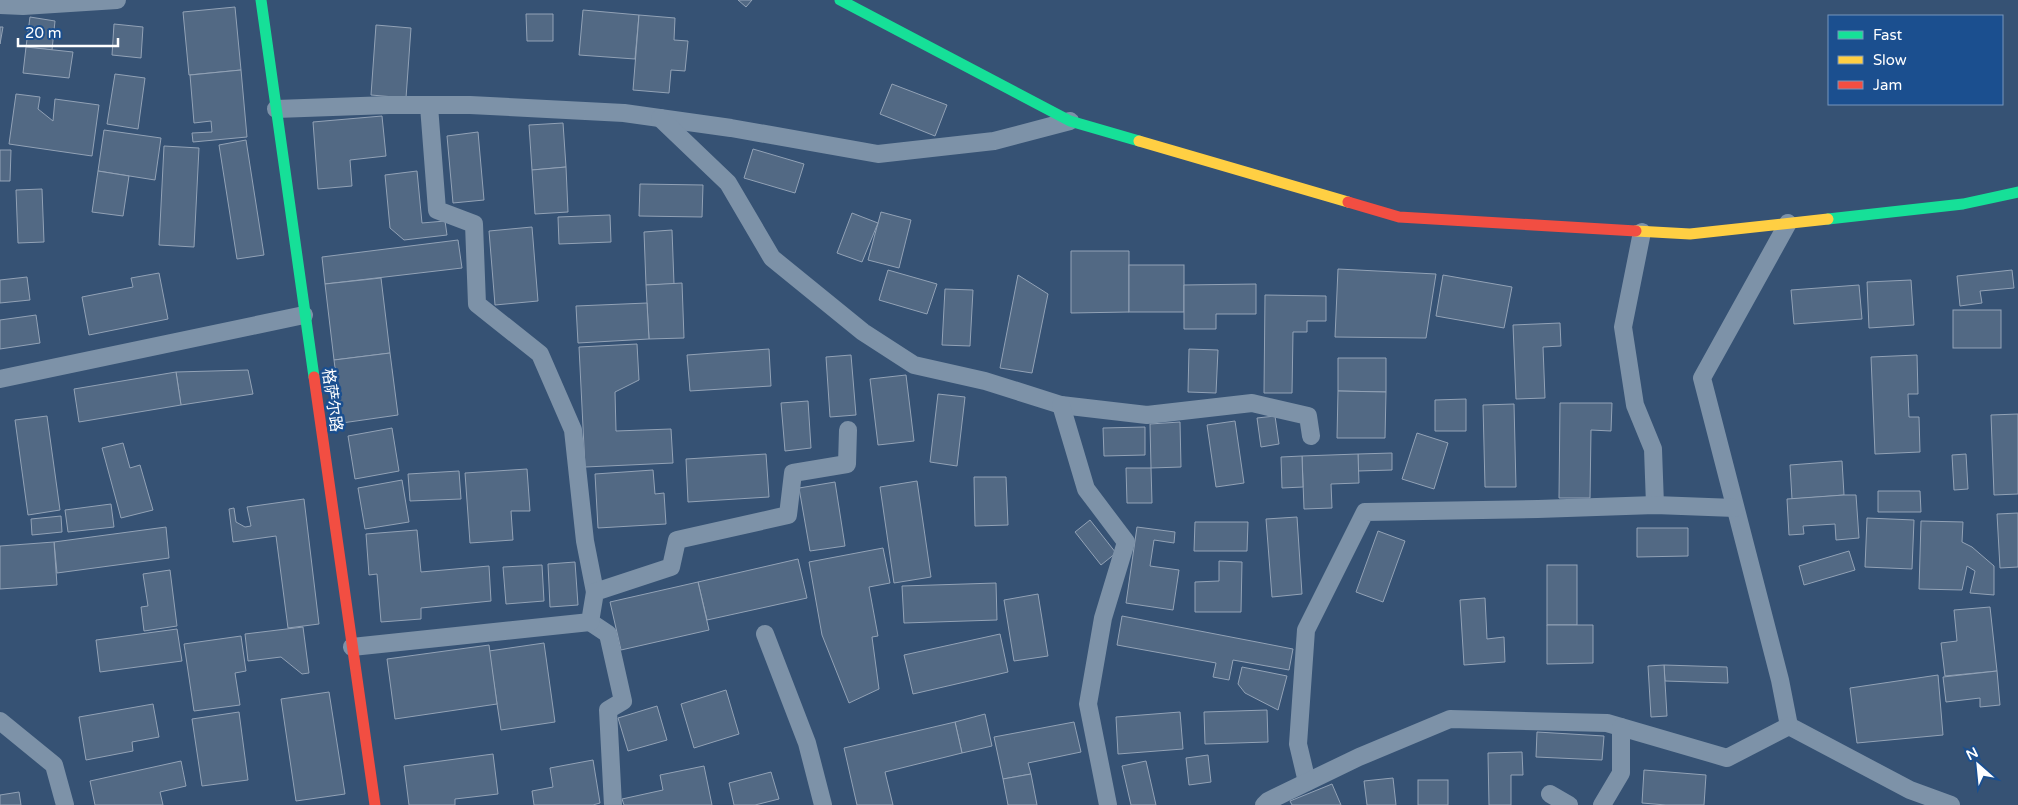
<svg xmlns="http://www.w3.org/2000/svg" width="2018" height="805" viewBox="0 0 2018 805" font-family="'Varela Round','Noto Sans SC',sans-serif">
<rect width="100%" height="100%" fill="#365274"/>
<!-- building -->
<g fill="#526984" stroke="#92a2b6">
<path d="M738,0H752L746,7Z"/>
<path d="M235,7L241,70L189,75L183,12Z"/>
<path d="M583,10L639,15L635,59L579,55Z"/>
<path d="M526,14H553V41H527Z"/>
<path d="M639,15L675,18L674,40L688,41L685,71L671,70L669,93L633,90Z"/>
<path d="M30,17L55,21L52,50L26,47Z"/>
<path d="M114,24L143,27L141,58L112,55Z"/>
<path d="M376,25L411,28L406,98L371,95Z"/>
<path d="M0,27H3L0,44Z"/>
<path d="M26,47L73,52L69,78L23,73Z"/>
<path d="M241,70L247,137L193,142L192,133L212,132L211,121L194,123L190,75Z"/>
<path d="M115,74L145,78L138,129L107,124Z"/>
<path d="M892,84L947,105L935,136L880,114Z"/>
<path d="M16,94L40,97L38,109L53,121L55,99L99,105L92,156L9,144Z"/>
<path d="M382,116L386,156L350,160L352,186L318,189L313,122Z"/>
<path d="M563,123L566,167L532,170L529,125Z"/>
<path d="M104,130L161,138L155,180L98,171Z"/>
<path d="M478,132L484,200L453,203L447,136Z"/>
<path d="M246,140L264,255L237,259L219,145Z"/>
<path d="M164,146L199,148L194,247L159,245Z"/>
<path d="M753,149L804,164L795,193L744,178Z"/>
<path d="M0,150H11L10,181H0Z"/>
<path d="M566,167L568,212L535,214L532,170Z"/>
<path d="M98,171L129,176L123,216L92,212Z"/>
<path d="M417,171L422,223L445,221L447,235L404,240L390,228L385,175Z"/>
<path d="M640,184L703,185L702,217L639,216Z"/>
<path d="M42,189L44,242L18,243L16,190Z"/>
<path d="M881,212L911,220L899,268L868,260Z"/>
<path d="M852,213L878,223L862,262L837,253Z"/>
<path d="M610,215L611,242L559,244L558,217Z"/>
<path d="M532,227L538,301L495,305L489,231Z"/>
<path d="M672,230L674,284L646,285L644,232Z"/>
<path d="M458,240L462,268L325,284L322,257Z"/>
<path d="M1071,251H1129V312L1071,313Z"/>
<rect x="1129" y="265" width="55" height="47"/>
<path d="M1338,269L1436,274L1426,338L1335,337Z"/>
<path d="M888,270L937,284L927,314L879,300Z"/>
<path d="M2012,270L2014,288L1980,291L1982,303L1960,306L1957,276Z"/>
<path d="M159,273L168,319L89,335L82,297L133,287L131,278Z"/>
<path d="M1018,275L1048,294L1032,373L1000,368Z"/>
<path d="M1443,275L1512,287L1504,328L1436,316Z"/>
<path d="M27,277L30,300L0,303V280Z"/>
<path d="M381,278L390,353L334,360L325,284Z"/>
<path d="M1911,280L1914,325L1869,328L1867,282Z"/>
<path d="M682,283L684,338L649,339L646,285Z"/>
<path d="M1256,284V314H1216V329H1184V285Z"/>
<path d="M1859,285L1862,319L1794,324L1791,290Z"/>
<path d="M945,289L973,290L970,346L942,345Z"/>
<path d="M1265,295L1326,296V321H1307V332H1293L1292,393H1264Z"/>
<path d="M647,303L649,339L578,343L576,306Z"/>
<rect x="1953" y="310" width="48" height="38"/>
<path d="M36,315L40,343L0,349V320Z"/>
<path d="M1560,323L1561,346L1543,347L1545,398L1516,399L1513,325Z"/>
<path d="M637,344L639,380L615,392L616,431L671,429L673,463L585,467L579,347Z"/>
<path d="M769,349L771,386L690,391L687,355Z"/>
<path d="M1189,349L1218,350L1216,393L1188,392Z"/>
<path d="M390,353L398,415L342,423L334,360Z"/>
<path d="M851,355L856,415L830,417L826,357Z"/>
<path d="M1917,355L1918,394H1908L1909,417H1919L1920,452L1875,454L1871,357Z"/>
<path d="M1338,358H1386V392L1338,391Z"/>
<path d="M248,370L253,394L181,405L176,372Z"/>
<path d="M176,372L181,405L79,422L74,389Z"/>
<path d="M906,375L914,441L878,445L870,379Z"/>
<path d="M1338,391L1386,392L1385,438H1337Z"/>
<path d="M938,394L965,397L957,466L930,462Z"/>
<path d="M1466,399V431H1435V400Z"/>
<path d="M808,401L811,448L785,451L781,403Z"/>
<path d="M1560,403H1612L1611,431L1591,430L1590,498H1559Z"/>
<path d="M1514,404L1516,487H1485L1483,405Z"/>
<path d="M2018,414V494L1994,495L1991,415Z"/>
<path d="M47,416L60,510L28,515L15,420Z"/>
<path d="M1275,416L1279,444L1261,447L1257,418Z"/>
<path d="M1235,421L1244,483L1216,487L1207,425Z"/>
<path d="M1180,422L1181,467L1151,468L1150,424Z"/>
<path d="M1145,427V455L1104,456L1103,428Z"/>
<path d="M392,428L399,471L355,479L348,436Z"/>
<path d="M1417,433L1448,443L1434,489L1402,479Z"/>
<path d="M123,443L130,468L140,465L153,510L121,518L102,448Z"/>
<path d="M1392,453V470L1358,471V454Z"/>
<path d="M766,454L769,497L688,502L686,459Z"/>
<path d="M1358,454L1359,483L1331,484L1332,508L1304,509L1302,456Z"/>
<path d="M1966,454L1968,489L1954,490L1952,455Z"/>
<path d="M1302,456L1303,487L1282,488L1281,457Z"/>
<path d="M1842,461L1844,495L1792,499L1790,465Z"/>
<path d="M1126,468H1151L1152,503H1127Z"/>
<path d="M527,469L530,511H511L513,540L470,543L465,473Z"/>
<path d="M653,470L655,494L664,493L666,524L598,528L595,474Z"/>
<path d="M459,471L461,499L410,501L408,474Z"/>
<path d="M974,477H1006L1008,525L975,526Z"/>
<path d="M402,480L409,522L365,529L358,488Z"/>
<path d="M917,481L931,577L894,583L880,487Z"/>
<path d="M835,482L845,546L810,551L799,488Z"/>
<path d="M1878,491H1920L1921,512H1878Z"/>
<path d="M1844,495H1856L1859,538L1836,540L1835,524L1803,526L1804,534L1789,535L1787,499Z"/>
<path d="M304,499L319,624L288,628L276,536L233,542L229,509L234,508L236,522L245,527L251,526L247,507Z"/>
<path d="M111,504L114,527L68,532L65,510Z"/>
<path d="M2018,513V567L2000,568L1997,514Z"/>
<path d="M61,516L62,532L32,535L31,519Z"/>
<path d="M1297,517L1302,594L1272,597L1266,519Z"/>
<path d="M1867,518L1914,520L1912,569L1865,567Z"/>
<path d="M1090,520L1116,553L1101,565L1075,532Z"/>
<path d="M1921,521L1963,522L1962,542L1972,547L1994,566V595L1970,593L1975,571L1967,566L1962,590L1919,589Z"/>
<path d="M1195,522H1248L1247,551H1194Z"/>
<path d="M166,527L169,558L57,573L54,542Z"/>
<path d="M1137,527L1175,532L1174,543L1154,540L1150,566L1179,570L1173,610L1126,603Z"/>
<path d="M1637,528H1688V556L1637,557Z"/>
<path d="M417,530L421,572L489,566L491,601L421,608V619L381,622L377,574L369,575L366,534Z"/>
<path d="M1378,531L1405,541L1383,602L1356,592Z"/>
<path d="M54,542L57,585L0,589V546Z"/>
<path d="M883,548L890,583L869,587L878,636L872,637L879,689L849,703L822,635L809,562Z"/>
<path d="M1849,551L1855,570L1804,585L1799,566Z"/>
<path d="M798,559L807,598L707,620L698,582Z"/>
<path d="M1219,561L1242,562L1241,612H1195V582L1219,581Z"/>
<path d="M575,562L578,605L550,607L548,564Z"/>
<path d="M542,565L544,601L506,604L503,567Z"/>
<rect x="1547" y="565" width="30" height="60"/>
<path d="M170,570L177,626L144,631L141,607L148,606L143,574Z"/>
<path d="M698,582L709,630L621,650L610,602Z"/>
<path d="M996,583L997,620L904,623L902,586Z"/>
<path d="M1038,594L1048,656L1014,661L1004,600Z"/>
<path d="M1485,598L1487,639L1504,637L1505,662L1464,665L1460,600Z"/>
<path d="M1990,607L1997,671L1945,676L1941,643L1957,641L1954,610Z"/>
<path d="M1122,616L1293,649L1289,670L1233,660L1229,680L1213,677L1216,663L1117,645Z"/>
<path d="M1547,625H1593V663L1547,664Z"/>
<path d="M303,627L309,673L302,674L281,657L248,661L245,634Z"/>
<path d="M177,629L182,661L100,672L96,640Z"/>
<path d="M1000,634L1008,672L913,694L904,655Z"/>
<path d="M241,636L246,671L235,673L240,705L194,711L184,644Z"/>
<path d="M544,643L555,722L501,730L489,651Z"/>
<path d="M489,645L497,704L395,719L387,659Z"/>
<path d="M1664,665L1727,667L1728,683L1665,681Z"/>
<path d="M1664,665L1667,716L1651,717L1648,666Z"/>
<path d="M1242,667L1287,676L1278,710L1245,693L1238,684Z"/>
<path d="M1997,671L2000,705L1980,707V698L1946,702L1943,677Z"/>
<path d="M1938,675L1943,735L1857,743L1850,688Z"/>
<path d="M726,690L739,734L694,748L681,704Z"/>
<path d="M329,692L345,794L296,801L281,699Z"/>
<path d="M153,704L159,737L132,742L133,751L86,760L79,717Z"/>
<path d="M657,706L667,740L628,751L618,718Z"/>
<path d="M1267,710L1268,742L1205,744L1204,712Z"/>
<path d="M239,712L248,780L202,786L192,719Z"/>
<path d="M1180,712L1183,749L1118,754L1116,717Z"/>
<path d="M985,714L992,746L962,753L955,722Z"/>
<path d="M955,722L962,753L885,772L893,805H857L844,748Z"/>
<path d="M1074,722L1081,752L1028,763L1031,774L1003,779L994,737Z"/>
<path d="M1537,732L1604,736L1602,760L1536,757Z"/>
<path d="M1522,752L1523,775H1511V805H1489L1488,753Z"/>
<path d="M493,754L498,794L455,799V805H409L404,766Z"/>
<path d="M1208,755L1211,782L1189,785L1186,758Z"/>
<path d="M593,760L600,803L593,805H534L532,791L553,787L550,768Z"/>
<path d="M181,761L186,786L160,792L163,805H95L90,781Z"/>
<path d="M1146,761L1156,805H1131L1122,766Z"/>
<path d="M704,766L712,805H624L622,799L663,790L660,775Z"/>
<path d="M1644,770L1706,775L1704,805H1666L1642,803Z"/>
<path d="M771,772L779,799L755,805H734L729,783Z"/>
<path d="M1031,774L1037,805H1008L1003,779Z"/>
<path d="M1393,778L1396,805H1367L1364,781Z"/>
<rect x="1418" y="780" width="30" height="25"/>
<path d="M1332,784L1341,805H1292L1290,801Z"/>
<path d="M19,792L21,805H0V795Z"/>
</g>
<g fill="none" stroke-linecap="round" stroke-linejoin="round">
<!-- lane -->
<g stroke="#7d92a8" stroke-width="18">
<path d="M0,5L23,6L117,0"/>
<path d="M429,106L437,210L474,224L477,304L540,354L573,430L585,541L595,592"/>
<path d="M276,109L389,105H470L624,113L731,128L878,154L994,141L1070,121"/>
<path d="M660,118L728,183L772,258L863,332L914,365L985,381L1061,405L1147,415L1252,403L1308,416L1311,436"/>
<path d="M1788,223L1702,378L1780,680L1789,726L1910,790L1951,805"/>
<path d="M1642,232L1623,327L1635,405L1653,449L1655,505"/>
<path d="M0,379L304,315"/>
<path d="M1061,405L1086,489L1126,542L1103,618L1088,704L1108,805"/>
<path d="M590,622L608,634L623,701L608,710L613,805"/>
<path d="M765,634L807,743L823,805"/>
<path d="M352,647L590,622L595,592L671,567L677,540L788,515L793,473L847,464L848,430"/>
<path d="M0,721L54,765L65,805"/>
<path d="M1307,782L1298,744L1306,630L1365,512L1538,509L1655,505L1735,508"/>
<path d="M1550,794L1569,805"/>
<path d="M1264,805L1268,801L1359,757L1450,719L1607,723L1727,758L1789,726"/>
<path d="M1602,805L1621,773V727"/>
</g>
<!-- fast -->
<g stroke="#16e098" stroke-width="11">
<path d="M261,0L314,377"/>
<path d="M840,0L1070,121L1139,141"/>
<path d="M1828,219L1963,204L2018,192"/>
</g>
<!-- slow -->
<g stroke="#ffcf43" stroke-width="11">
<path d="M1139,141L1348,202"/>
<path d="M1636,231L1690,234L1828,219"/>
</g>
<!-- jam -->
<g stroke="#f24e42" stroke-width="11">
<path d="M1348,202L1399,217L1636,231"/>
<path d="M314,377L375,805"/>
</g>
</g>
<g text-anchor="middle" stroke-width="5" stroke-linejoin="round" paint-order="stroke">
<!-- street labels -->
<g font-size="16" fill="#fff" stroke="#1b4f8f">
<text transform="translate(333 400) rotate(82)" y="6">格萨尔路</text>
</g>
</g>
<!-- legend -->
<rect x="1828" y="15" width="175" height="90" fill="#1b4f8f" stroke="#7695bc"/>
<rect x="1838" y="31" width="25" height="8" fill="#16e098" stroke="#7695bc"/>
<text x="1873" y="40" font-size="15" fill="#ffffff">Fast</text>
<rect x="1838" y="56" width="25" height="8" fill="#ffcf43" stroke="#7695bc"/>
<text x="1873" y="65" font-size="15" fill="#ffffff">Slow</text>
<rect x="1838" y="81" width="25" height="8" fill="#f24e42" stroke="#7695bc"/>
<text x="1873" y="90" font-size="15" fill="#ffffff">Jam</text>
<!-- north arrow -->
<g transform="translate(1978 765) rotate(333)" stroke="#1b4f8f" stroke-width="4" paint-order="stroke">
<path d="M0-4L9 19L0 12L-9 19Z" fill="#ffffff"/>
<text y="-8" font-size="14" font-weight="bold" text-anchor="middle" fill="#ffffff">N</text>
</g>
<!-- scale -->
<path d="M18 38v8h100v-8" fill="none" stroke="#ffffff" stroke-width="2.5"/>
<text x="25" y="38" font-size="15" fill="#ffffff" stroke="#1b4f8f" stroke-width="4" paint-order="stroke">20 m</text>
</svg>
